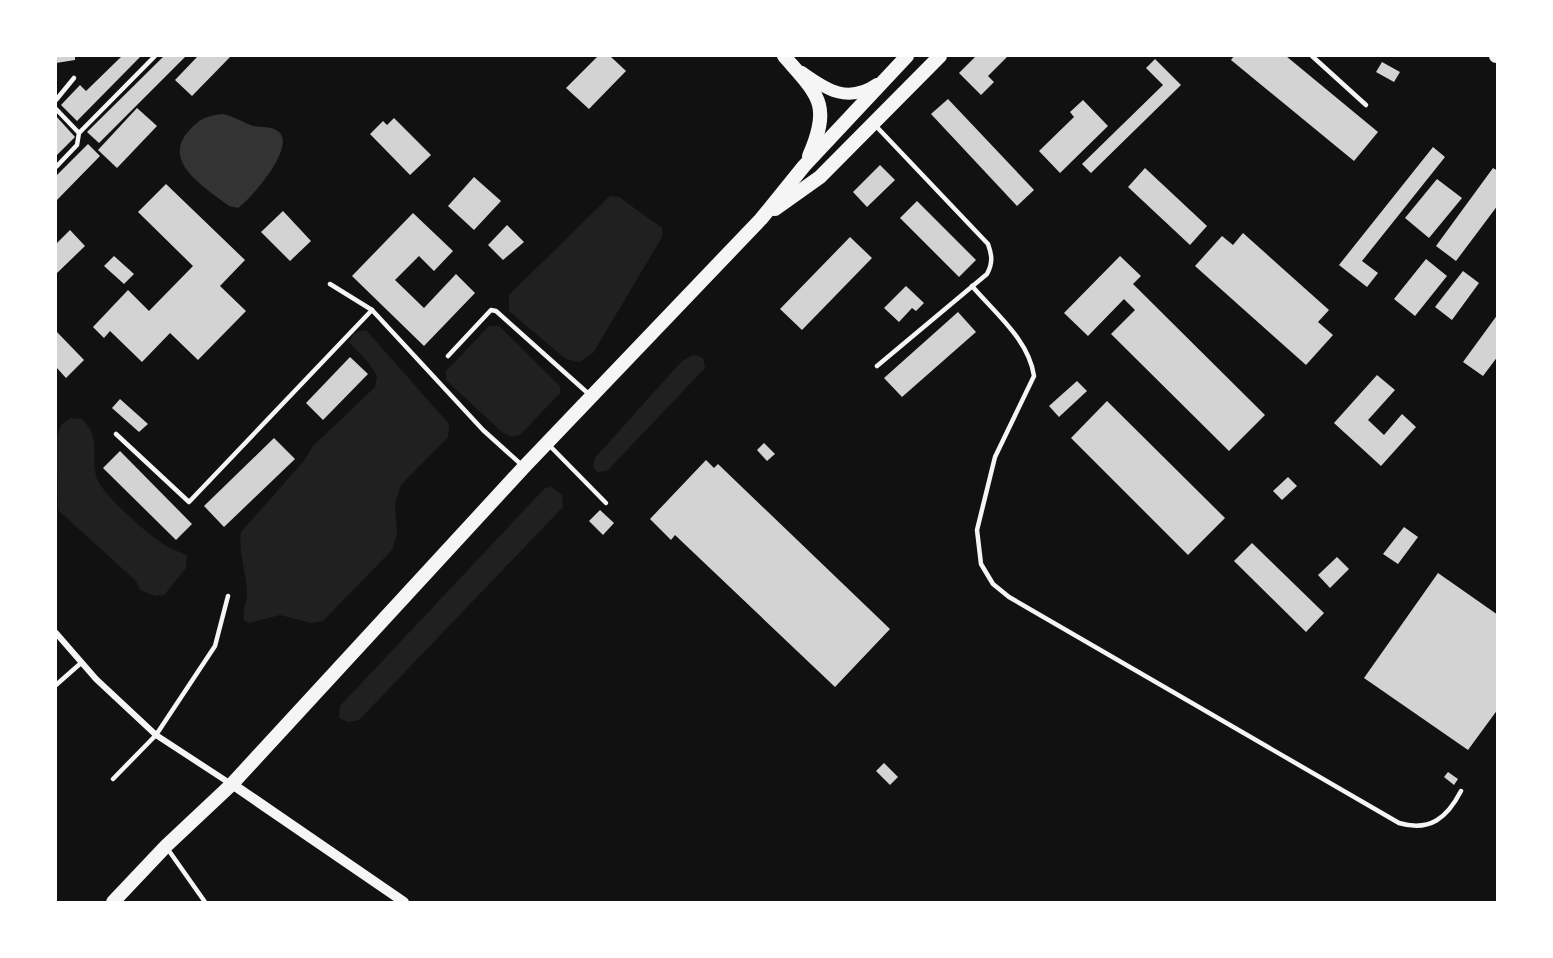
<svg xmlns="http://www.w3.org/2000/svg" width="1553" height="958" viewBox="0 0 1553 958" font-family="Montserrat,sans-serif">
<rect width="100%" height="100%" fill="#111"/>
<!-- green -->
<g fill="#202020">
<path d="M610,196L619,197L662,228V237L593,353L579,362L566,359L509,311V295Z"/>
<path d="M489,326H499L560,386V393L521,434L512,437L503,433L446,380V371Z"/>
<path d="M366,330L449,424L448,437L401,485L395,504L397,534L392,550L323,621L311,623L280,615L249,623L244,620C242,609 248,601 247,591C246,571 238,552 241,532L303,462L313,446L375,387L377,376L368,362L349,342L354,333Z"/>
<path d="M694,355L703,358L705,368L607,471L597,472L593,466L595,458L682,361Z"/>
<path d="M71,418L82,419C103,440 89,455 97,479C103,495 154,541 170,548C176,551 181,552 187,556L186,568L164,595L155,596L140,590L136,581L58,510L57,435L62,424Z"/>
<path d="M552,487L562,495L563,507L359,720L348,722L339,718L340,706L545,488Z"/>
</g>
<!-- water -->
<path fill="#333" d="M222,114C232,116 239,120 248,124C258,129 269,124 279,132C296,147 252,198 238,208L229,206C208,189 162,164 187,133C198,120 205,116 222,114Z"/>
<!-- building -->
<g fill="#d3d3d3">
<path d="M56,56H75V60L56,63Z"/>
<path d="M122,56H141L77,121L61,105L80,85L86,91Z"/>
<path d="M164,56H186L99,143L87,132Z"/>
<path d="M198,56H231L192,96L175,80Z"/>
<path d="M598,56H610L626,71L589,109L566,88Z"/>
<path d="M976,56H1008L988,76L994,82L981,95L959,73Z"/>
<path d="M1234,56H1286L1378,132L1354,161L1231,60Z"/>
<path d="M1155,59L1181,85L1091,173L1082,164L1163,85L1146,68Z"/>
<path d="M1382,62L1400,72L1394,82L1376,72Z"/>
<path d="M948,99L1034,190L1017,206L931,114Z"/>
<path d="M1083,100L1108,126L1060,173L1039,151L1074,117L1070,112Z"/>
<path d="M137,108L157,126L117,168L98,150Z"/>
<path d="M56,116L75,137L56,156Z"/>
<path d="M394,118L431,155L410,175L370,134L383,121L387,125Z"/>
<path d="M88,144L100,156L56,201V176Z"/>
<path d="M1433,147L1445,157L1362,261L1378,273L1367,287L1339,265Z"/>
<path d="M880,165L895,180L867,207L853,192Z"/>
<path d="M1145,168L1207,226L1190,245L1128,187Z"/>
<path d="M1493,168L1498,171V205L1456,261L1436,246Z"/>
<path d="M474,177L501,201L474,230L448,206Z"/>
<path d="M1437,179L1462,198L1429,238L1405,218Z"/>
<path d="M166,184L245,260L220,286L246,311L198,360L170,333L142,362L110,331L104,338L93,327L128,290L149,311L193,266L138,212Z"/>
<path d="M917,201L976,260L959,277L900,218Z"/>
<path d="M283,211L311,241L290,261L261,232Z"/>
<path d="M413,213L453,251L434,271L419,256L395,280L424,308L456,274L475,293L424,346L352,276Z"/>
<path d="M507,225L524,242L503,260L488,245Z"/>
<path d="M70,230L85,246L56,274V244Z"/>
<path d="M1243,233L1329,310L1318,322L1333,335L1306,365L1195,266L1222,236L1233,245Z"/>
<path d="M850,237L872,258L802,330L780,309Z"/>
<path d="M114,256L134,274L124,284L104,266Z"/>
<path d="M1120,256L1141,276L1133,284L1265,415L1229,451L1111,334L1135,310L1124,299L1088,336L1064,313Z"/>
<path d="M1426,259L1447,276L1415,316L1394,299Z"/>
<path d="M1463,271L1479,283L1452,320L1435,307Z"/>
<path d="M906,286L924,303L916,311L912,308L899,322L884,308Z"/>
<path d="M958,312L976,332L902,397L884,378Z"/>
<path d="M1498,314V356L1483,376L1463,362Z"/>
<path d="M56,331L84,360L66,378L56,367Z"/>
<path d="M350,357L368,374L323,420L306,403Z"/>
<path d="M1377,375L1395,390L1368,420L1384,435L1402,414L1416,427L1381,466L1334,423Z"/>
<path d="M1077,381L1087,391L1059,417L1049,406Z"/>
<path d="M120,399L148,424L139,432L112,408Z"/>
<path d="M1107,401L1225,518L1188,555L1071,438Z"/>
<path d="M274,438L295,459L224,527L204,506Z"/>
<path d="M764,443L775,454L767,461L757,450Z"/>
<path d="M120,451L192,524L176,540L103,468Z"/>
<path d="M706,460L714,468L718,464L890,629L835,687L675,535L671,540L650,519Z"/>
<path d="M1288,477L1297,486L1282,500L1273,491Z"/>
<path d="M600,510L614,523L603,535L589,521Z"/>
<path d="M1404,527L1418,537L1398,564L1383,554Z"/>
<path d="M1252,543L1324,613L1306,632L1234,561Z"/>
<path d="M1337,557L1349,569L1330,588L1318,575Z"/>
<path d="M1438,573L1498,615V709L1468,750L1364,678Z"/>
<path d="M884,763L898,777L890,785L876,771Z"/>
<path d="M1448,772L1458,779L1454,785L1444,777Z"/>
</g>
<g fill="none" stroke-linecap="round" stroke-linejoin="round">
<!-- service -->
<g stroke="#f5f5f5" stroke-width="4.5">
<path d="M1312,56L1366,105"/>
<path d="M56,100L74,78"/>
<path d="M56,109L79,133L77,145L56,167"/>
<path d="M874,124L988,244C992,255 993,263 987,274L877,366"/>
<path d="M79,133L155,56"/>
<path d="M330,284L372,310L483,430L524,467"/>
<path d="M972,286C995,313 1029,340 1034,376L995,457L977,530L981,564L993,584L1009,597L1399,823C1430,832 1447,818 1461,791"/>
<path d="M448,356L491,310L496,311L591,396"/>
<path d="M116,434L189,502L372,310"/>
<path d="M549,445L606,503"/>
<path d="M56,685L81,663"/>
<path d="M113,779L156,735L215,646L228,596"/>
<path d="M167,848L205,902"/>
</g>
<!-- minor -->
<path stroke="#f5f5f5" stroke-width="6" d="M56,633L96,679L156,735L231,784"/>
<!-- tertiary -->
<path stroke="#f5f5f5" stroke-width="10" d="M232,784L404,902"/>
<!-- secondary -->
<path stroke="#f5f5f5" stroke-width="12" d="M802,72C827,90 848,104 877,84"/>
<!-- primary -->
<g stroke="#f5f5f5" stroke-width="14">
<path d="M784,56C818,95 832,104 809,156"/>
<path d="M1496,56H1498"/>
<path d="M775,209L820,177L940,56"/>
<path d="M113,902L166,846L232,784L524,467L761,219L804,166L907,56"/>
</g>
</g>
<!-- border -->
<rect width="1553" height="958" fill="none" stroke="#ffffff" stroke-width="114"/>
</svg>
